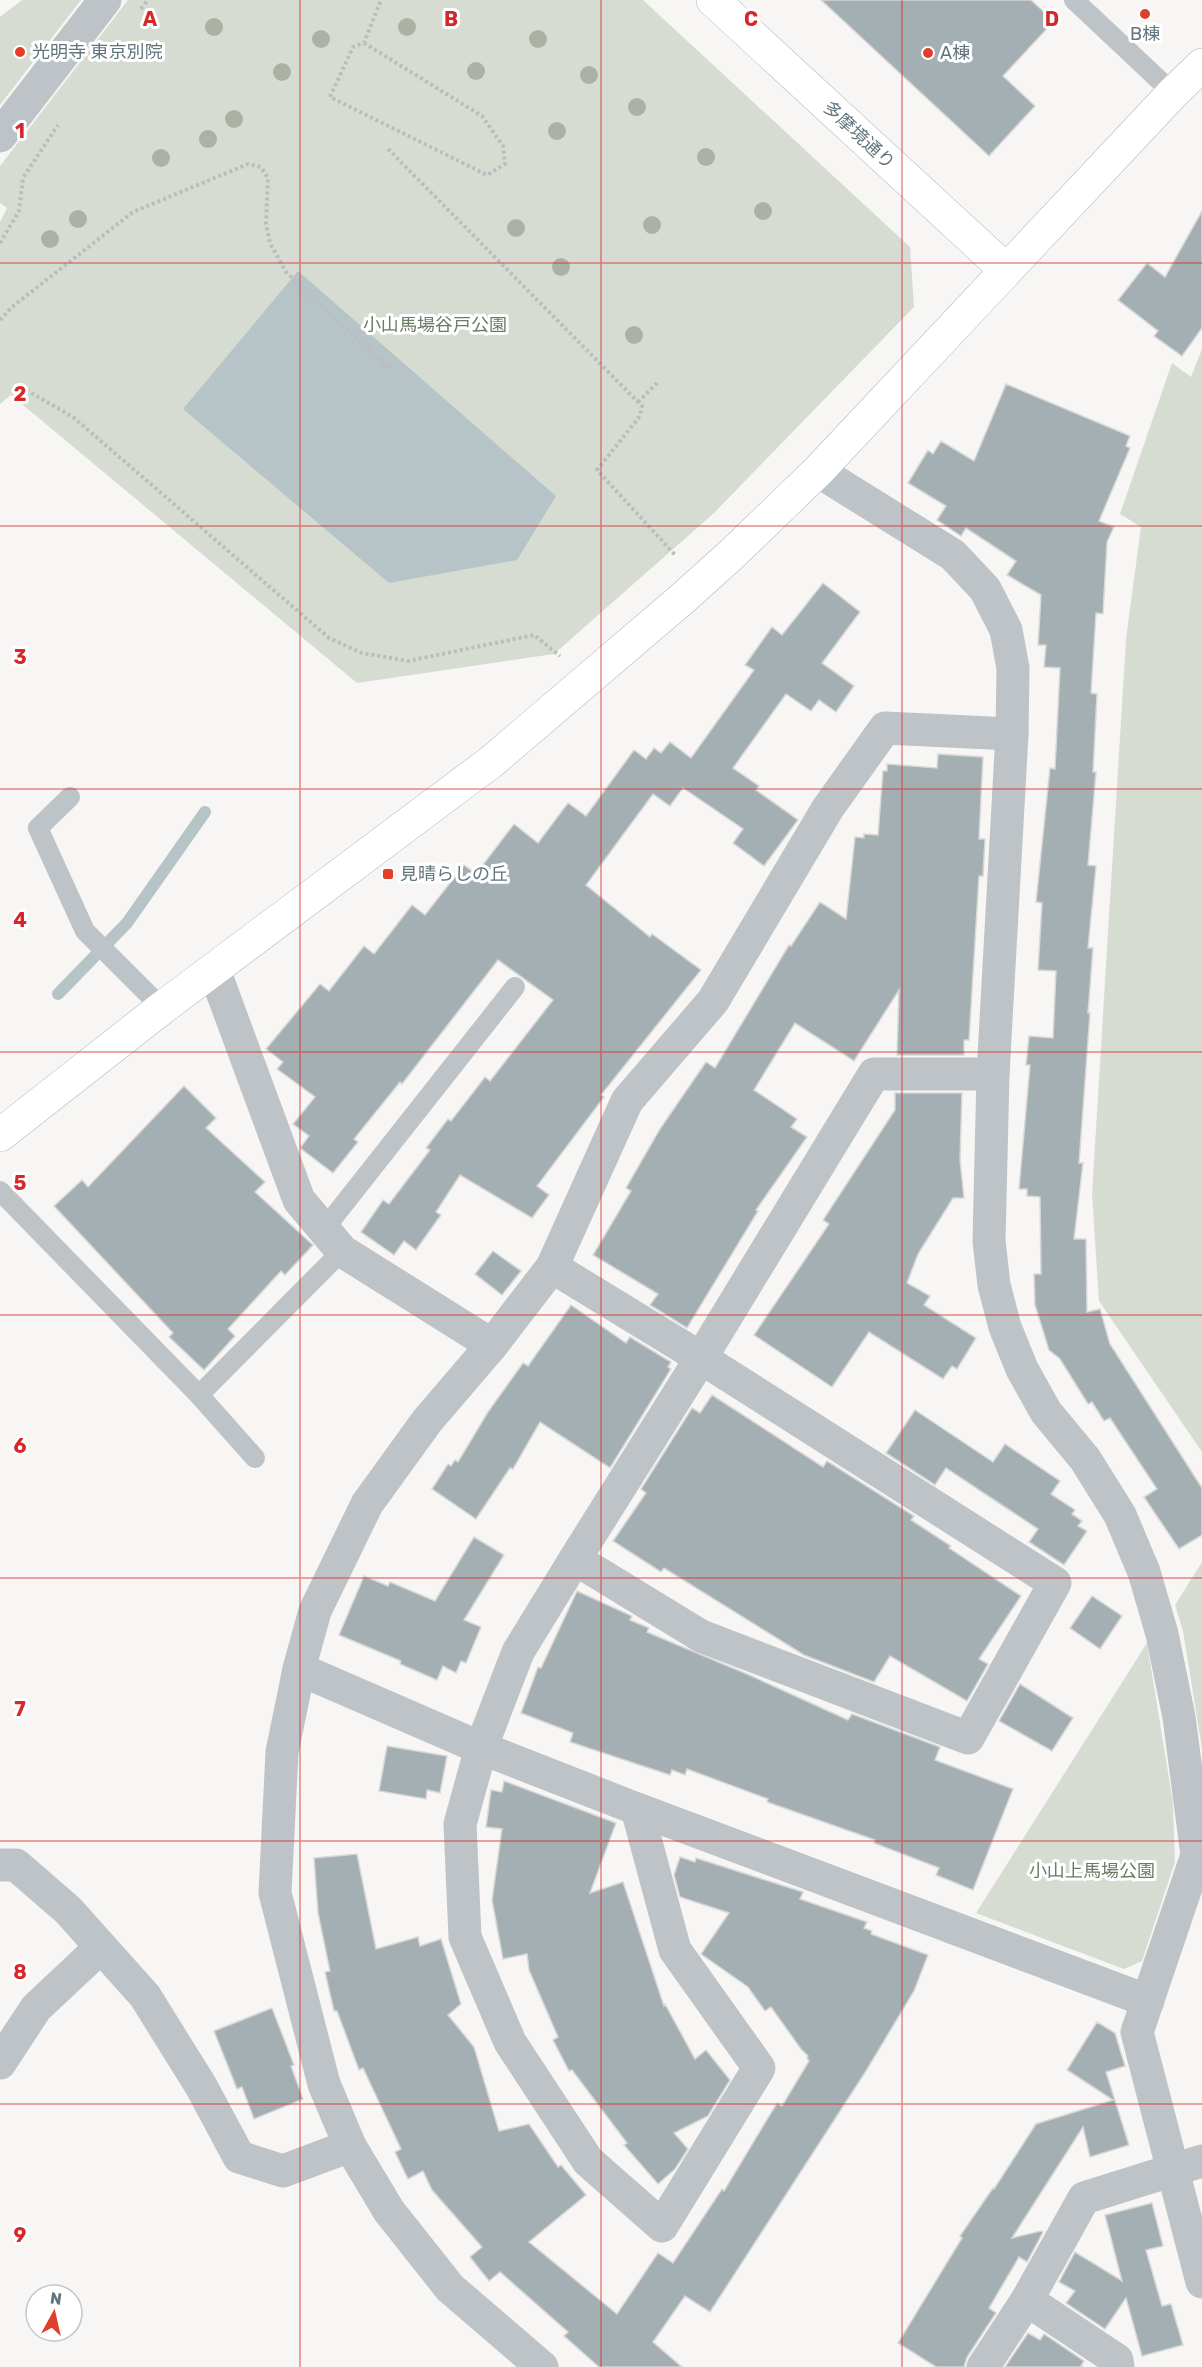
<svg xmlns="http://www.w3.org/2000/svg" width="1202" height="2367" viewBox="0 0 1202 2367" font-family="Rubik,'Noto Sans JP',sans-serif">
<rect width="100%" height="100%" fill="#f7f6f4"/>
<!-- green -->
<g fill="#d7dcd3">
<path d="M22,0H81L0,105V17Z"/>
<path d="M128,0H643L910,247L914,307L714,513L554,654L357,683L11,395L0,404V222L7,208L0,203V166Z"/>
<path d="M1202,349V1452L1099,1301L1092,1194L1126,639L1141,527L1120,514L1172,363L1191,377Z"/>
<path d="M1202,1562V1749L1183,1631L1175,1605Z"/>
<path d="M1147,1643L1173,1803L1175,1862L1142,1961L1124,1969L976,1913Z"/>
</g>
<!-- water -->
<path fill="#b7c4c7" d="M298,271L556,496L517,560L389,583L183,409Z"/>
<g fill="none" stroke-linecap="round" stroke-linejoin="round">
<!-- stream -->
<path stroke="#b7c4c7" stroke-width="12" d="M58,994L127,923L205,812"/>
</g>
<!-- building -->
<g fill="#a4afb3" stroke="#d8d8d6" stroke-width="1.5">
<path d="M821,0H1031L1054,21L1003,76L1035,106L989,156Z"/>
<path d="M1202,211V328L1182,356L1154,336L1158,331L1118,300L1147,263L1165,277Z"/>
<path d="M1006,384L1130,436L1126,446L1130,448L1099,521L1114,527L1107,542L1103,614L1096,613L1091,693L1097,694L1093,772H1096L1088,865L1096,866L1088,948H1093L1088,1013H1090L1079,1163H1083L1074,1239H1086L1087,1312L1100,1309L1110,1344L1202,1488V1535L1179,1549L1144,1497L1157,1489L1110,1418L1104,1421L1092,1402L1088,1404L1060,1359L1049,1350L1035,1305L1034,1274H1041L1040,1197L1027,1196V1189H1019L1030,1065H1026L1029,1036L1053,1038L1056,971L1038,970L1042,903L1036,902L1050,768L1055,769L1060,668L1044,667L1046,645H1038L1041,595L1007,575L1016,561L966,528L961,536L937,520L946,506L908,483L928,450L933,454L941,441L974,461Z"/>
<path d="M823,583L860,612L822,663L854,686L836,712L819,700L811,711L786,694L733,768L759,786L756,790L798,820L764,866L733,843L743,829L683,788L670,806L653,794L586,885L650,937L652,934L701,970L601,1095L604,1097L537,1186L549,1195L532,1218L460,1175L436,1212L441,1215L416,1250L404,1241L394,1255L361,1232L383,1200L389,1204L430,1150L426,1148L448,1119L451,1121L485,1077L490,1081L553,1000L498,960L402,1084L400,1082L354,1139L358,1142L333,1173L300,1148L309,1136L293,1124L315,1097L277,1069L283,1062L266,1049L320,984L329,991L364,946L374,954L412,905L425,915L464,865L476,874L514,824L538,843L568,803L586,816L634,750L646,759L654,748L661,753L670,742L691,758L754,670L745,665L772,627L782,635Z"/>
<path d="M938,754L983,757L979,839H985L983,876H979L969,1040H964V1055H897L899,990L854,1061L795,1023L754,1090L797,1119L791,1127L807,1137L756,1210L758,1211L687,1328L650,1305L658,1294L593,1255L631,1191L626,1188L660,1129L706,1062L715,1068L789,945L791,946L820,902L846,919L855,837L864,838V834L878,835L883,771H887V764L937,768Z"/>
<path d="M184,1086L216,1118L206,1128L265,1182L255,1192L313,1245L285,1275L281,1271L228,1329L235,1336L204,1370L169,1337L173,1333L54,1206L82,1180L88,1187Z"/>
<path d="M895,1093H962L960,1160L964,1198H953L918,1254L907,1283L930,1296L924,1305L976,1338L957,1369L952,1366L943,1379L869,1332L832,1387L754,1335L829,1224L823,1220L895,1110Z"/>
<path d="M493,1251L521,1271L502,1295L475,1274Z"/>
<path d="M571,1305L626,1343L630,1337L671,1362L668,1367L671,1369L610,1468L540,1422L513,1469L510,1468L476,1519L432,1489L448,1464L451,1466L455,1460L458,1462L488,1412L523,1363L528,1366Z"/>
<path d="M712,1395L823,1467L827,1461L914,1516L911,1520L951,1546L949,1548L1021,1596L979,1659L988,1664L967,1701L890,1656L874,1682L804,1655L664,1568L661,1572L613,1541L646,1493L641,1489L692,1408L700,1413Z"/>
<path d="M915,1410L993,1462L1005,1444L1060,1481L1051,1494L1075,1510L1072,1514L1082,1521L1078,1526L1087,1531L1064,1565L1029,1542L1038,1529L946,1468L935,1485L886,1453Z"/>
<path d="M474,1537L504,1555L464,1620L481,1627L466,1663L461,1661L456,1673L443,1666L437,1680L400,1664L401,1661L339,1635L364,1576L388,1586L390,1582L435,1601Z"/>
<path d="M577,1591L632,1616L630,1620L649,1628L647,1632L747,1674L848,1720L852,1714L940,1747L935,1760L1013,1789L973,1890L936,1875L939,1868L874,1843L875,1840L767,1802L768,1799L687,1769L685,1775L672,1770L670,1775L570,1742L573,1733L521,1713L538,1667L541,1668Z"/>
<path d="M1092,1596L1122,1616L1100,1649L1070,1628Z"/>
<path d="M1020,1684L1073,1718L1052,1751L999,1721Z"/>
<path d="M387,1746L447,1756L440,1793L427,1790L426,1799L379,1791Z"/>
<path d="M504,1781L616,1823L590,1893L623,1882L664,2006L665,2004L695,2059L706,2050L730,2080L708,2116L674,2133L688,2149L675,2169L658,2184L624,2145L627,2143L572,2070L569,2071L553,2040L558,2037L529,1970L527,1954L503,1959L492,1900L502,1829L486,1827L491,1790L502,1792Z"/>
<path d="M357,1854L376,1949L418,1937L420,1946L441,1939L461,2004L448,2015L474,2047L499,2131L529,2124L558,2167L561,2165L586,2195L529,2242L617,2314L658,2253L673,2263L722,2189L724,2191L777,2103L782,2106L809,2061L807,2058L808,2056L801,2049L771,2007L765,2011L748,1987L701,1954L729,1913L680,1897L674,1875L680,1857L695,1862L696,1858L803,1892L800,1899L867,1922L864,1928L872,1931L871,1934L928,1955L914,1991L866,2071L710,2312L685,2296L653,2342L682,2367H599L564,2336L568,2332L500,2272L489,2281L470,2257L482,2247L432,2190L423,2171L408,2179L395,2152L401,2149L363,2068L359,2070L337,2011H334L325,1972L330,1971L318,1913L314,1858Z"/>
<path d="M272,2008L294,2065L291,2066L303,2099L254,2119L242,2087L237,2089L214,2031Z"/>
<path d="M1097,2022L1115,2033L1125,2066L1106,2072L1129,2145L1090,2157L1083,2127L1012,2238L1041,2231L1043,2232L1027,2262L1019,2257L989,2308L996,2313L967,2357L964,2367H936L898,2343L962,2238L960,2236L993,2188L994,2189L1036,2124L1113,2100L1067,2070Z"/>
<path d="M1152,2203L1163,2246L1146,2250L1162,2306L1171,2304L1183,2345L1142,2356L1126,2298L1105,2329L1066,2303L1075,2291L1059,2282L1075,2252L1122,2281L1105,2215Z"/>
<path d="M1028,2333L1040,2340L1044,2334L1084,2361L1081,2366L1083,2367H1005Z"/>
</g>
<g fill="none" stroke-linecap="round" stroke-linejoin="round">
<defs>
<g id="secondary">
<path d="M713,0L1006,270"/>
<path d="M0,1135L162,1008L491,762L682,599L732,554L818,471L1173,93L1202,65"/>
</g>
</defs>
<!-- secondary casing -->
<use href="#secondary" stroke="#b0b7ba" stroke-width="34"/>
<!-- path -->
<g stroke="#babdbf" stroke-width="4" stroke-dasharray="3 3" stroke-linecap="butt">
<path d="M141,9L148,0"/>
<path d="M364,43L482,116L503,146L505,164L487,175L330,97L353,47L364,43L381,0"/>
<path d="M388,149L642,406L640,416L597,470L676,556"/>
<path d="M0,243L19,211L23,178L58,125"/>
<path d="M0,320L12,307L133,212L248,164L261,167L268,178L266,224L270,243L286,272L388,368"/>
<path d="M21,387L73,417L329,638L362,653L408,661L534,635L560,656"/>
<path d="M638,402L658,382"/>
</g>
<!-- lane -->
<g stroke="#bdc3c6" stroke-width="20">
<path d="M1074,0L1173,93"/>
<path d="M70,797L38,828L85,931L162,1008"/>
<path d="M0,1191L199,1395L255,1458"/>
<path d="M325,1228L515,987"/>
<path d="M199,1395L342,1251"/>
</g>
<!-- street -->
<g stroke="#bdc3c6" stroke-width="33">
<path d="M0,136L105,0"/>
<path d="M818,471L953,555L985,589L1006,630L1013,668L1012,734L993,1074L989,1241L994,1285L1005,1327L1022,1369L1046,1412L1085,1459L1120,1515L1144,1572L1162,1634L1179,1717L1197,1855L1137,2032L1202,2282"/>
<path d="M214,970L299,1200L342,1251L492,1345"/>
<path d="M552,1267L701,1358L1055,1583L968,1738L701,1636L575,1559L701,1358L874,1074H993"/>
<path d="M575,1559L518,1652L481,1748L460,1824L465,1937L510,2042L588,2161L662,2226L759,2068L675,1950L637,1809L1148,2001"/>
<path d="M299,1669L481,1748L637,1809"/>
<path d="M0,1865H16L68,1910L145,1996L201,2086L239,2157L283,2171L350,2146"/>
<path d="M0,2063L36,2008L101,1947"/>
<path d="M1027,2300L1117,2360L1118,2367"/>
<path d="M542,2367L450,2288L389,2211L350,2146L324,2084L275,1893L282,1752L299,1669L315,1611L367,1504L427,1421L492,1345L552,1267L627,1101L713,1001L828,808L885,728L1012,734"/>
<path d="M983,2367L1027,2300L1084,2198L1202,2161"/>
</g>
<!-- secondary -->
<use href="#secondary" stroke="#fff" stroke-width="33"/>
</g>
<!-- trees -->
<g fill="#abb2a5">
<circle cx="214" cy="27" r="9"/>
<circle cx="407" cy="27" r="9"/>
<circle cx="321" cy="39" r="9"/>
<circle cx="538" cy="39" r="9"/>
<circle cx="476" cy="71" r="9"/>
<circle cx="282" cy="72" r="9"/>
<circle cx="589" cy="75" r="9"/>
<circle cx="637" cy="107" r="9"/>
<circle cx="234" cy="119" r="9"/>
<circle cx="557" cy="131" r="9"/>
<circle cx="208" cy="139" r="9"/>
<circle cx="706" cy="157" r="9"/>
<circle cx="161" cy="158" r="9"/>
<circle cx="763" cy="211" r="9"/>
<circle cx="78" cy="219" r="9"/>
<circle cx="652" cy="225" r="9"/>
<circle cx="516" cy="228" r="9"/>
<circle cx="50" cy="239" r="9"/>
<circle cx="561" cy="267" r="9"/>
<circle cx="634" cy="335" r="9"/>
</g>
<!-- grid -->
<path fill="none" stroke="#d62828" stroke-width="1.5" stroke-opacity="0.55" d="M300,0V2367M601,0V2367M902,0V2367M0,263H1202M0,526H1202M0,789H1202M0,1052H1202M0,1315H1202M0,1578H1202M0,1841H1202M0,2104H1202"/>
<!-- markers -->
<g fill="#e03f2a" stroke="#fff" stroke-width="2">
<circle cx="1145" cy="14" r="6"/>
<circle cx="20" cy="52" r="6"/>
<circle cx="928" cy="53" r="6"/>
<rect x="382" y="868" width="12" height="12" rx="3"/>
</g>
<g text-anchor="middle" stroke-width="6" stroke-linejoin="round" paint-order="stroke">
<!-- poi labels -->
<g font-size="18" fill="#62757e" stroke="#fff" text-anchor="start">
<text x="1145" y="40" text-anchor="middle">B棟</text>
<text x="32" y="58">光明寺 東京別院</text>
<text x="940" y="59">A棟</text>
<text x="400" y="880">見晴らしの丘</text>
</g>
<!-- street labels -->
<g font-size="18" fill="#62757e" stroke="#fff">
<text transform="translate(859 135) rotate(43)" y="6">多摩境通り</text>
</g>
<!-- park labels -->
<g font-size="18" fill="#6c7b65" stroke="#fff">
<text x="435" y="331">小山馬場谷戸公園</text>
<text x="1092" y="1877">小山上馬場公園</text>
</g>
</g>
<g font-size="20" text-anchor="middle" font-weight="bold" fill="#d62828" stroke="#fff" stroke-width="6" stroke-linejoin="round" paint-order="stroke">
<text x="150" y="26">A</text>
<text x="451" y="26">B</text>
<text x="751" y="26">C</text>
<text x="1052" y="26">D</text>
<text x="20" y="138">1</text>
<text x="20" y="401">2</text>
<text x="20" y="664">3</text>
<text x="20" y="927">4</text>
<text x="20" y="1190">5</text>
<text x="20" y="1453">6</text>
<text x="20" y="1716">7</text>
<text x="20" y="1979">8</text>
<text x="20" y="2242">9</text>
</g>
<!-- north arrow -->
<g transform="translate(54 2313) rotate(8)"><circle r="28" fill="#ffffff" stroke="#c0c8cb" stroke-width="1.5"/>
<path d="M0-4.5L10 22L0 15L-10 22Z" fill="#e03f2a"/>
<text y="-9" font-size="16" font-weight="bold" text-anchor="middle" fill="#62757e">N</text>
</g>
</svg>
